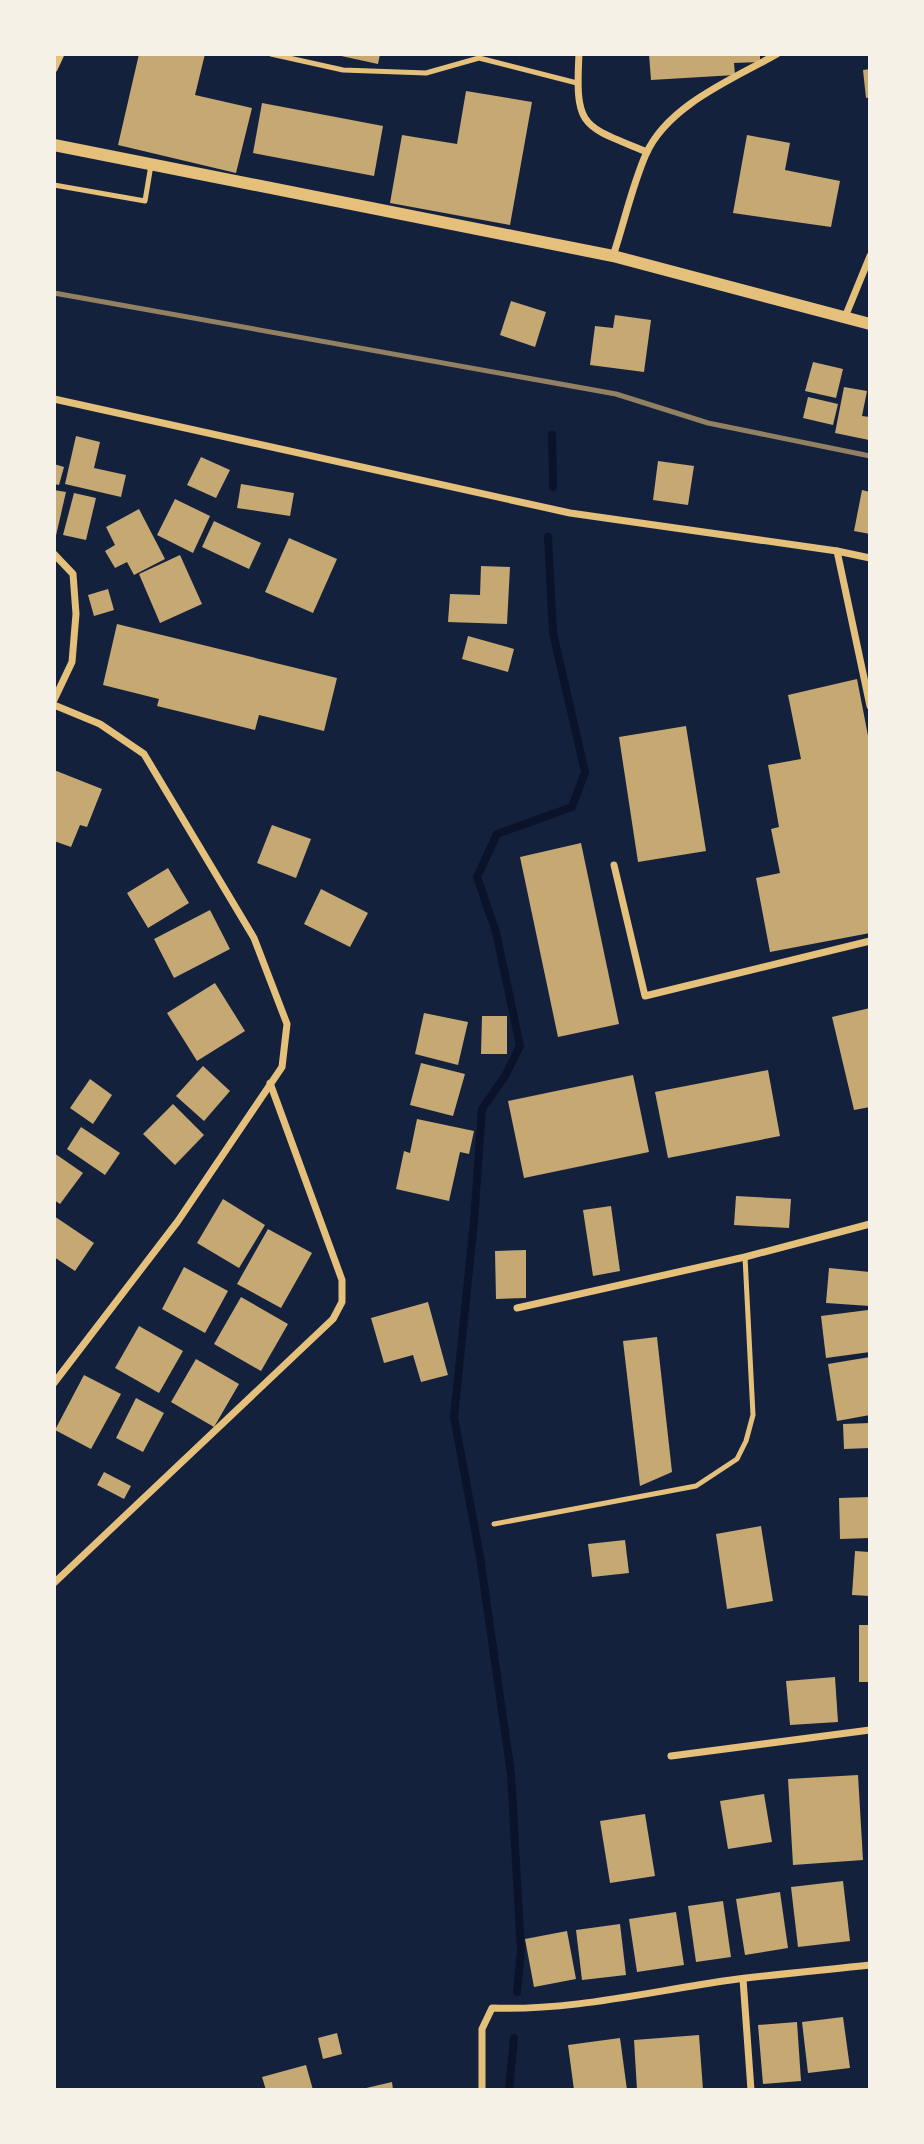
<svg xmlns="http://www.w3.org/2000/svg" width="924" height="2144" viewBox="0 0 924 2144" font-family="'IBM Plex Sans',sans-serif">
<rect width="100%" height="100%" fill="#14213d"/>
<g fill="none" stroke-linecap="round" stroke-linejoin="round">
<!-- stream -->
<g stroke="#0b132b" stroke-width="8">
<path d="M552,435L553,487"/>
<path d="M517,1992L521,1951L511,1774L480,1557L454,1417L474,1221L482,1109L505,1076L520,1046L496,932L477,877L497,834L572,807L585,772L553,633L548,537"/>
<path d="M509,2090L514,2038"/>
</g>
</g>
<!-- building -->
<g fill="#c6a872">
<path d="M139,54H205L195,95L252,108L236,173L118,145Z"/>
<path d="M332,54H380L378,64Z"/>
<path d="M649,54H760V62L734,63L735,75L651,80Z"/>
<path d="M870,69V97L866,98L863,70Z"/>
<path d="M466,91L532,102L510,225L390,203L402,135L457,144Z"/>
<path d="M262,103L383,126L374,176L253,153Z"/>
<path d="M747,135L790,143L785,170L840,181L831,227L733,213Z"/>
<path d="M511,301L546,312L535,347L500,335Z"/>
<path d="M615,315L651,320L644,372L590,365L595,326L613,328Z"/>
<path d="M813,362L843,369L836,398L805,391Z"/>
<path d="M844,387L867,391L862,416L870,417L869,440L835,433Z"/>
<path d="M808,397L838,404L833,425L803,418Z"/>
<path d="M76,436L100,442L94,468L126,475L121,497L65,484Z"/>
<path d="M201,457L230,470L216,498L187,485Z"/>
<path d="M658,461L694,466L688,505L653,500Z"/>
<path d="M54,464L64,467L59,485L54,484Z"/>
<path d="M241,484L294,493L290,516L237,508Z"/>
<path d="M54,490L66,492L55,540H54Z"/>
<path d="M862,490L870,492V534L854,531Z"/>
<path d="M74,493L96,498L86,540L63,535Z"/>
<path d="M175,499L210,516L193,553L157,535Z"/>
<path d="M139,509L165,559L134,575L127,562L115,568L105,551L115,545L106,527Z"/>
<path d="M214,521L261,543L249,569L202,547Z"/>
<path d="M289,538L337,559L313,613L265,592Z"/>
<path d="M180,555L202,604L160,623L139,574Z"/>
<path d="M481,566L510,567L507,624L448,622L450,594L480,595Z"/>
<path d="M108,589L114,610L94,616L88,595Z"/>
<path d="M117,624L337,678L324,731L259,715L255,730L157,706L159,699L103,685Z"/>
<path d="M468,636L514,649L508,672L462,659Z"/>
<path d="M857,679L870,746V933L770,952L756,878L780,873L771,829L779,827L768,765L801,759L788,695Z"/>
<path d="M686,726L706,851L638,862L619,737Z"/>
<path d="M54,770L102,789L87,827L80,825L71,847L54,841Z"/>
<path d="M272,825L311,839L296,878L257,863Z"/>
<path d="M581,843L619,1024L558,1037L520,857Z"/>
<path d="M168,868L189,903L148,928L127,893Z"/>
<path d="M321,889L368,913L350,947L304,924Z"/>
<path d="M210,910L230,949L174,978L154,939Z"/>
<path d="M215,983L245,1031L197,1061L167,1013Z"/>
<path d="M870,1008V1107L854,1110L832,1017Z"/>
<path d="M424,1013L468,1022L458,1065L415,1054Z"/>
<path d="M482,1016H507V1054H481Z"/>
<path d="M421,1063L465,1074L453,1116L410,1105Z"/>
<path d="M203,1066L230,1091L204,1121L176,1096Z"/>
<path d="M768,1070L780,1136L668,1158L655,1092Z"/>
<path d="M633,1075L649,1152L524,1178L508,1101Z"/>
<path d="M90,1079L112,1095L93,1124L70,1108Z"/>
<path d="M173,1104L204,1135L175,1165L143,1134Z"/>
<path d="M417,1119L474,1131L469,1154L460,1152L449,1201L396,1189L404,1151L410,1153Z"/>
<path d="M81,1127L120,1153L105,1175L67,1149Z"/>
<path d="M54,1153L83,1173L60,1204L54,1200Z"/>
<path d="M736,1196L791,1199L789,1228L734,1225Z"/>
<path d="M223,1199L265,1225L239,1268L197,1243Z"/>
<path d="M611,1206L620,1271L593,1276L583,1210Z"/>
<path d="M54,1216L94,1243L75,1271L54,1257Z"/>
<path d="M268,1229L312,1253L281,1308L237,1284Z"/>
<path d="M526,1250V1298L496,1299L495,1251Z"/>
<path d="M184,1267L228,1291L205,1333L162,1309Z"/>
<path d="M829,1268L870,1272V1306L826,1303Z"/>
<path d="M241,1297L288,1324L261,1371L214,1344Z"/>
<path d="M428,1302L448,1375L421,1382L413,1355L384,1363L371,1318Z"/>
<path d="M868,1310L870,1352L826,1358L821,1316Z"/>
<path d="M139,1326L183,1351L159,1393L115,1368Z"/>
<path d="M657,1337L672,1472L640,1486L623,1341Z"/>
<path d="M870,1357V1415L837,1421L828,1364Z"/>
<path d="M196,1359L239,1384L214,1427L171,1402Z"/>
<path d="M84,1375L121,1394L91,1449L55,1430Z"/>
<path d="M136,1398L164,1413L143,1452L116,1438Z"/>
<path d="M870,1423V1448L844,1449L843,1424Z"/>
<path d="M104,1472L131,1486L124,1499L97,1485Z"/>
<path d="M870,1497V1538L840,1539L839,1498Z"/>
<path d="M761,1526L773,1601L727,1609L716,1534Z"/>
<path d="M625,1540L629,1573L592,1577L588,1544Z"/>
<path d="M855,1551L870,1552V1596L852,1595Z"/>
<rect x="859" y="1625" width="11" height="57"/>
<path d="M835,1677L838,1722L790,1725L786,1681Z"/>
<path d="M858,1775L863,1860L793,1865L788,1779Z"/>
<path d="M764,1794L772,1842L728,1849L720,1801Z"/>
<path d="M645,1814L655,1876L610,1883L600,1821Z"/>
<path d="M843,1881L850,1941L798,1947L791,1887Z"/>
<path d="M780,1892L788,1948L745,1955L736,1899Z"/>
<path d="M723,1901L731,1957L696,1962L688,1906Z"/>
<path d="M676,1912L684,1965L637,1972L629,1919Z"/>
<path d="M620,1924L626,1975L582,1980L576,1930Z"/>
<path d="M567,1931L576,1979L534,1987L525,1939Z"/>
<path d="M843,2017L850,2068L808,2073L802,2022Z"/>
<path d="M797,2022L801,2081L763,2084L758,2025Z"/>
<path d="M337,2033L342,2054L323,2059L318,2038Z"/>
<path d="M699,2035L703,2090H637L634,2040Z"/>
<path d="M620,2038L627,2090H574L568,2045Z"/>
<path d="M306,2065L313,2090H266L262,2077Z"/>
<path d="M392,2082L393,2090H362V2089Z"/>
</g>
<g fill="none" stroke-linecap="round" stroke-linejoin="round">
<!-- service -->
<g stroke="#e5c07b" stroke-width="5">
<path d="M271,54L343,70L426,73L479,58L577,83"/>
<path d="M54,185L145,201L151,165"/>
<path d="M494,1524L696,1486L737,1459L746,1441L753,1415L745,1257"/>
</g>
<!-- minor -->
<g stroke="#e5c07b" stroke-width="7">
<path d="M579,54C575,129 582,125 647,152"/>
<path d="M54,69L61,54"/>
<path d="M613,256C624,223 632,186 646,154C668,105 733,79 777,54"/>
<path d="M845,317L870,256"/>
<path d="M54,399L570,513L837,551L870,558"/>
<path d="M837,551L870,706"/>
<path d="M54,554L73,574L76,614L72,662L54,700"/>
<path d="M54,705L100,724L144,754L254,938L287,1024L282,1067L178,1221L54,1383"/>
<path d="M614,865L645,996L870,941"/>
<path d="M517,1308L745,1257L870,1224"/>
<path d="M54,1583L333,1319L342,1302V1280L270,1083"/>
<path d="M671,1756L870,1730"/>
<path d="M743,1979L751,2090"/>
<path d="M482,2090V2029L492,2008C573,2011 651,1991 731,1980C777,1974 824,1970 870,1965"/>
</g>
<!-- tertiary -->
<path stroke="#e5c07b" stroke-width="12" d="M54,145L613,256L870,324"/>
<!-- rail -->
<path stroke="#918062" stroke-width="5" d="M54,293L616,394L708,423L870,456"/>
</g>
<!-- border -->
<rect width="924" height="2144" fill="none" stroke="#f6f1e7" stroke-width="112"/>
</svg>
